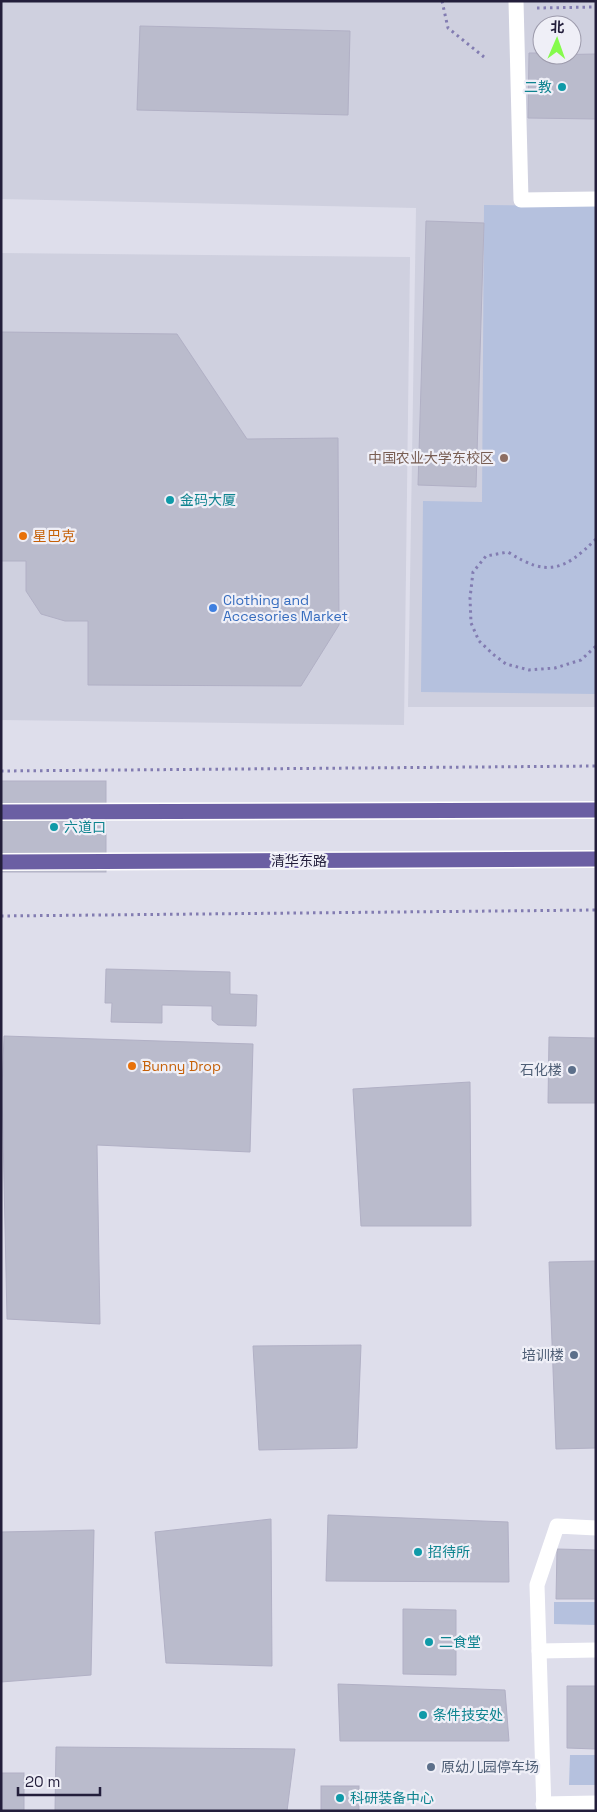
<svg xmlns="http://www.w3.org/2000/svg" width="597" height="1812" viewBox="0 0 597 1812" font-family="'Space Grotesk','Noto Sans SC',sans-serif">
<rect width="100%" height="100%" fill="#dedeeb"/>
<!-- built -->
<g fill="#cfd0df" fill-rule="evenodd">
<path d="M1,1H596V707H408L416,208L1,199ZM542,25H572V55H542Z"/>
<path d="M1,253L410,257L404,725L1,720Z"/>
</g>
<!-- green -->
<g fill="#b5c1de">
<path d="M484,205L596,206V694L421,692L423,501L482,502Z"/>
<path d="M554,1602H596V1625L554,1624Z"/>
<path d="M570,1755H596V1785H569Z"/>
</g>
<!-- building -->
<g fill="#babbcc" stroke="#b1b0c5">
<path d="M140,26L350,31L348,115L137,110Z"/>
<path d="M529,53H542V55L596,54V119L528,118Z"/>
<path d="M426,221L484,223L476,487L418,485Z"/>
<path d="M1,332L177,334L247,439L338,438L339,625L301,686L88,685V621H65L41,614L26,591V561H1Z"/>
<rect x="1" y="781" width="105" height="91"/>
<path d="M106,969L230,972V994L257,995L256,1026L218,1025L212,1020V1006L162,1005V1023L111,1022L112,1003H105Z"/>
<path d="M4,1036L253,1044L250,1152L97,1145L100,1324L7,1319L2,1089Z"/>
<path d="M549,1037L596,1038V1103H548Z"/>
<path d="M470,1082L471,1226H361L353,1089Z"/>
<path d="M596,1261V1448L556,1449L549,1262Z"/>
<path d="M361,1345L357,1448L259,1450L253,1346Z"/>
<path d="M328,1515L508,1522L509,1582L326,1581Z"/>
<path d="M271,1519L272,1666L166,1663L155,1532Z"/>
<path d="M94,1530L91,1675L1,1682V1532Z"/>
<path d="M557,1549L596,1550V1599H556Z"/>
<path d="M403,1609L456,1610V1675L403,1674Z"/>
<path d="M338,1684L505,1690L509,1741H340Z"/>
<path d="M567,1686H596V1749L567,1748Z"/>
<path d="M56,1747L295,1749L287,1811H55Z"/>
<rect x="1" y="1773" width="23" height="38"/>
<rect x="321" y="1786" width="38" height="25"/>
</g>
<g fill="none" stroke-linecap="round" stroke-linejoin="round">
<defs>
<g id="major">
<path d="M1,812L596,810"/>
<path d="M1,862L596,859"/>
</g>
</defs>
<!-- major casing -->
<use href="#major" stroke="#fff" stroke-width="18"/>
<!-- path -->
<g stroke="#827cb1" stroke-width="3" stroke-dasharray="2.5 4" stroke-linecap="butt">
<path d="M442,1L448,28L484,57"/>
<path d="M537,8L596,7"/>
<path d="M596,539C564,571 547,577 508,552L486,556L473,572L470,598L471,623L479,641L494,655L506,664L529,670L555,668L581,660L596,646"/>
<path d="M1,771L596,766"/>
<path d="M1,916L596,910"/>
</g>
<!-- minor -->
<g stroke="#fff" stroke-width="15">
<path d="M516,1L521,200L596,199"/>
<path d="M539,1651L596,1650"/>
<path d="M543,1804L596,1803"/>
<path d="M544,1811L537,1585L557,1526L596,1528"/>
</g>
<!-- major -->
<use href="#major" stroke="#6b5fa3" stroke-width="15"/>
</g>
<!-- markers -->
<g fill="#0f9aa8" stroke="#efeff7" stroke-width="2">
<circle cx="562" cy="87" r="5"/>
<circle cx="170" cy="500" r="5"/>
<circle cx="54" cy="827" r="5"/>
<circle cx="418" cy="1552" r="5"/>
<circle cx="429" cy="1642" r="5"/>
<circle cx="423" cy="1715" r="5"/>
<circle cx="340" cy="1798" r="5"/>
</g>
<circle fill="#8d6e63" stroke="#efeff7" stroke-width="2" cx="504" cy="458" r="5"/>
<g fill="#e8710a" stroke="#efeff7" stroke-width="2">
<circle cx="23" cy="536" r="5"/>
<circle cx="132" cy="1066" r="5"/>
</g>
<circle fill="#3f7fe0" stroke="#efeff7" stroke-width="2" cx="213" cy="608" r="5"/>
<g fill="#5c6f8a" stroke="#efeff7" stroke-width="2">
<circle cx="572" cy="1070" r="5"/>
<circle cx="574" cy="1355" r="5"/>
<circle cx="431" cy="1767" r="5"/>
</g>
<g text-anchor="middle" stroke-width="4.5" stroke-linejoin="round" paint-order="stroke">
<!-- culture labels -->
<g font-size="14" fill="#0d838f" stroke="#efeff7" text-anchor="start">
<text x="552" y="92" text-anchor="end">二教</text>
<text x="180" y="505">金码大厦</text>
<text x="64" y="832">六道口</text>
<text x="428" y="1557">招待所</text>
<text x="439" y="1647">二食堂</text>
<text x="433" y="1720">条件技安处</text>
<text x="350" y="1803">科研装备中心</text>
</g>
<!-- education labels -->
<g font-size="14" fill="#785e54" stroke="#efeff7" text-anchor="end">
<text x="494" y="463">中国农业大学东校区</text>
</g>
<!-- food labels -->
<g font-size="14" fill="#c56008" stroke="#efeff7" text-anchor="start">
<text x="33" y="541">星巴克</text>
<text x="142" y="1071">Bunny Drop</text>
</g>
<!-- shop labels -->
<g font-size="14" fill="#366cbe" stroke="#efeff7" text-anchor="start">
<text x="223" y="605">Clothing and<tspan x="223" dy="16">Accesories Market</tspan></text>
</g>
<!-- street labels -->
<g font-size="14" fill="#231e3b" stroke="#efeff7">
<text x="299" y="866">清华东路</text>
</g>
<!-- service labels -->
<g font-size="14" fill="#4e5e75" stroke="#efeff7" text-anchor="end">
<text x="562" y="1075">石化楼</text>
<text x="564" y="1360">培训楼</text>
<text x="441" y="1772" text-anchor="start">原幼儿园停车场</text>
</g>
</g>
<!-- border -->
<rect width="597" height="1812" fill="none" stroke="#231e3b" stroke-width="5"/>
<!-- north arrow -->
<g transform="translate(557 40) rotate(2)"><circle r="24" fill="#efeff7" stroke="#9d9bac"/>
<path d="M0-4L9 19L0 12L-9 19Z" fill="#85fb4c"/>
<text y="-8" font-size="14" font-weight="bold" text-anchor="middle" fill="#231e3b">北</text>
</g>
<!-- scale -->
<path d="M18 1787v8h82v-8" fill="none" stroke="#231e3b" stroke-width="2.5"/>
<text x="25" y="1787" font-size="15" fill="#231e3b" stroke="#efeff7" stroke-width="4" paint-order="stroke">20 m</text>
</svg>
